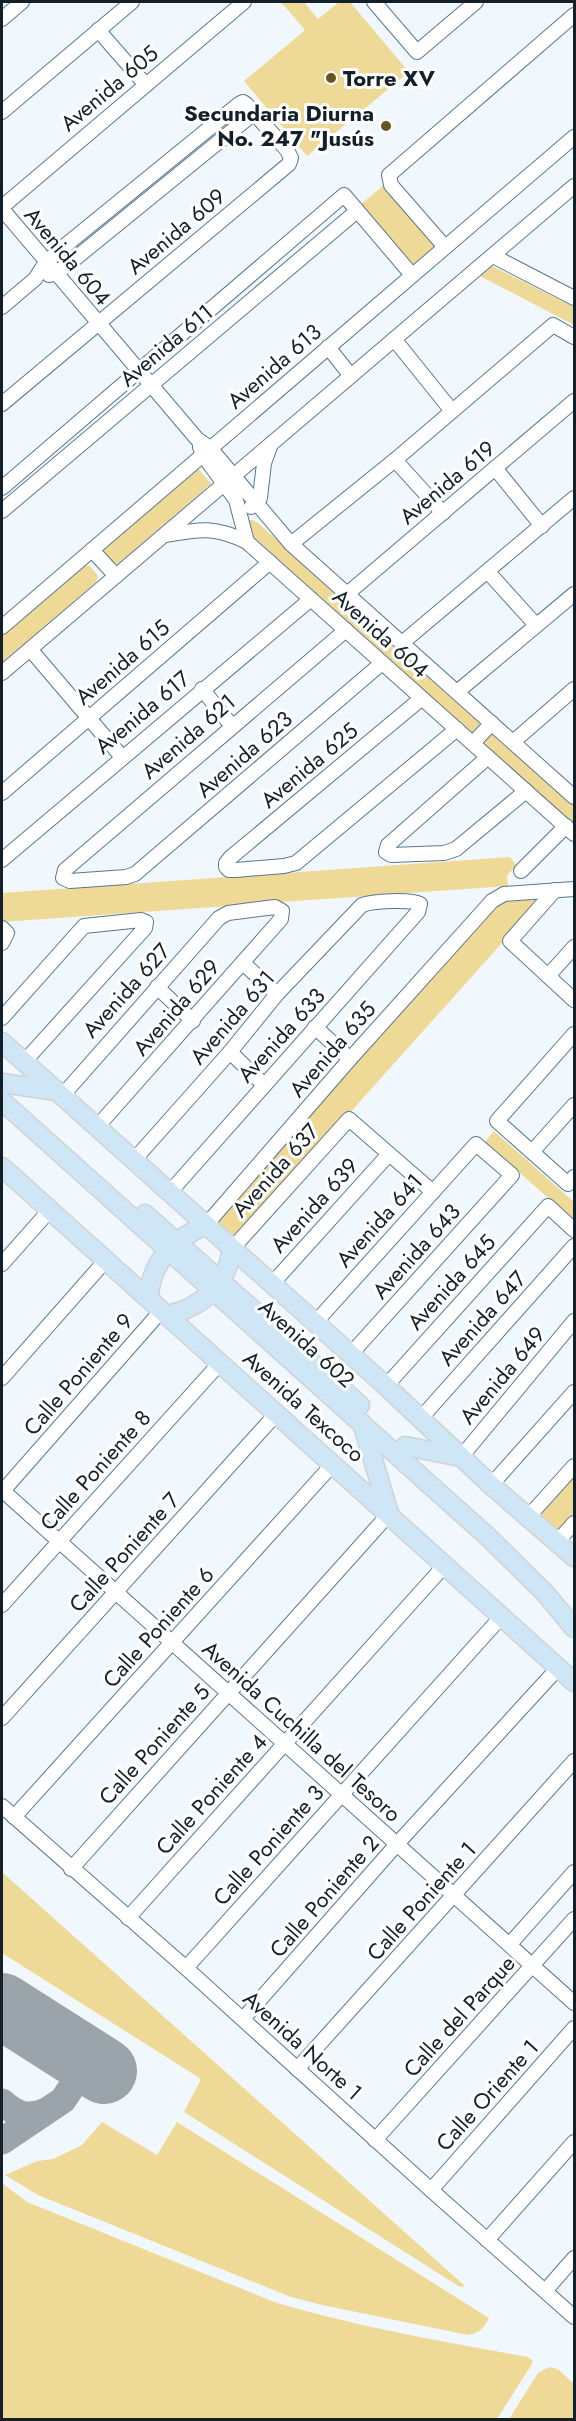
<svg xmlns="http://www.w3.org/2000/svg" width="576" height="2421" viewBox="0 0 576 2421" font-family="Jost,sans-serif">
<rect width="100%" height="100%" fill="#f1f8fd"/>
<!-- green -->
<g fill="#efd997">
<path d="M281,2H304L318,19L339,2H350L409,72L307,156L244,81L305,30Z"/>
<path d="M384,185L435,246L410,267L359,206Z"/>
<path d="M492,266L574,307V325L480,276Z"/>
<path d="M197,467L211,484L118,564L113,563L103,552V548Z"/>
<path d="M245,520H253L258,523L482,722L470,735L248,538Z"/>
<path d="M83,566H90L98,576L96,582L2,663V634Z"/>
<path d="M491,730L574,806V828L479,743Z"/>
<path d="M510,857L517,866L507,875L508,886L2,922V893Z"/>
<path d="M545,895L235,1241L214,1222L500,900Z"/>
<path d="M494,1131L574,1202V1221L485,1142Z"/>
<path d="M574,1475V1513L558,1531L539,1514Z"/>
<path d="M2,1872L465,2286L460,2287L184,2112L201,2079L2,1953Z"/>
<path d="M102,2122L157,2155L177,2122L489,2318C484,2329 479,2333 468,2335L322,2305L291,2297L38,2195L5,2175L37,2161L53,2159L82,2145Z"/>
<path d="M2,2183L27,2202L277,2303C359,2327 444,2342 528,2357L533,2361L532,2364L497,2419H2Z"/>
<path d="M551,2367L559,2370L574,2384V2419H509L538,2373L545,2369Z"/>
</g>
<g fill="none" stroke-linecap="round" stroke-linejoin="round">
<!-- taxiway -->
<g stroke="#9ca4ab" stroke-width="27">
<path d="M2,2102C16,2115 28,2119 46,2111"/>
<path d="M2,2141L63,2100L89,2061"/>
</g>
<!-- runway -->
<path stroke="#9ca4ab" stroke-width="66" d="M2,2006L104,2071"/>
<defs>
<g id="minor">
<path d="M374,2L417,52L476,2"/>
<path d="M2,19L22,2"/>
<path d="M98,30L146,85"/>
<path d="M2,112L132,2"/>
<path d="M2,207L244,2"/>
<path d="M2,209L197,439L210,448L291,544L574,797"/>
<path d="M445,247L391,185L389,175L574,15"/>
<path d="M493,256L574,298"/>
<path d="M49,275L56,273L71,262L254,113"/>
<path d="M2,307L35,279L46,262L61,249L239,104L243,102L246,104L287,150L291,158L289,164L2,404"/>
<path d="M394,339L452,411"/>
<path d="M328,347L351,376"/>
<path d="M200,447L203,455L236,500L247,542L574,834"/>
<path d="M395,460L443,513"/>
<path d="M495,468L542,526"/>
<path d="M2,488L344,195L412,275"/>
<path d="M251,507L260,498L264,463L271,444"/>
<path d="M2,511L357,211"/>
<path d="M166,535C200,529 215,526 247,542"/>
<path d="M291,544L395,460L553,325L574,337"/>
<path d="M92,550L116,576"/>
<path d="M488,572L536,625"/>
<path d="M347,594L574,401"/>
<path d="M2,627L574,137"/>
<path d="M346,630L65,870L63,878L70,881L126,877L135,874L382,663"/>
<path d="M402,643L574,498"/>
<path d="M30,649L122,757"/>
<path d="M2,673L574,186"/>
<path d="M202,689L232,726"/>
<path d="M457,692L574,594"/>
<path d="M422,698L230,858L226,863V867L229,870H236L284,866L296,863L457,729"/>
<path d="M513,742L574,689"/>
<path d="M473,743L492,723"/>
<path d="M488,757L388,845L386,852L391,855L444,853L456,849L526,791"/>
<path d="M2,793L270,562"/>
<path d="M2,860L311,599"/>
<path d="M521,871L566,826"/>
<path d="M555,890L510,941L574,1000"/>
<path d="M2,928L7,933L2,943"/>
<path d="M243,963L277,994"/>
<path d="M548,976L574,947"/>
<path d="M157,987L193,1021"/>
<path d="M2,1018L84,926L141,920L146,922L145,928L24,1062"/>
<path d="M315,1027L350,1059"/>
<path d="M574,1034L497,1121L568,1184L574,1177"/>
<path d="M230,1052L264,1085"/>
<path d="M62,1096L219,918L228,913L275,907L282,911L281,919L97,1127"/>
<path d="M532,1152L574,1105"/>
<path d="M134,1160L230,1052L277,994L362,905C372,901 411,899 420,904L418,912L170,1192"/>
<path d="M206,1225L350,1059L492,901L504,894L574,889"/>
<path d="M232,1249L349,1119L433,1192"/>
<path d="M2,1264L49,1211"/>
<path d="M271,1285L389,1154"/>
<path d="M314,1324L476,1144L512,1175L350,1355"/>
<path d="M2,1378L106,1260"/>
<path d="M386,1386L548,1206L574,1230"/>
<path d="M421,1418L574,1246"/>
<path d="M461,1457L574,1321"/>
<path d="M491,1485L574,1392"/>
<path d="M2,1490L574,2003"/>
<path d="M2,1492L162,1310"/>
<path d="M529,1516L574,1466"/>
<path d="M557,1542L574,1523"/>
<path d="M2,1605L220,1363"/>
<path d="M2,1718L277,1413"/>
<path d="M2,1806L186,1968L431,2190L574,2317"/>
<path d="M14,1817L333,1464"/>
<path d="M71,1869L389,1514"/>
<path d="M128,1918L445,1565"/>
<path d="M510,1944L574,1872"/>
<path d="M186,1968L502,1616"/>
<path d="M243,2019L397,1844L559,1667"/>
<path d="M297,2069L574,1761"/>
<path d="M375,2140L574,1919"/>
<path d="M431,2190L574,2028"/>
<path d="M487,2240L574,2142"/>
<path d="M546,2290L574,2258"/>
</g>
<g id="major">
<path d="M2,1042L386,1386L491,1485L574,1557"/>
<path d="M2,1083L56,1091"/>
<path d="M2,1101L487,1536L545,1593L574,1628"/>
<path d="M2,1167L574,1682"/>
<path d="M145,1214L360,1405"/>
<path d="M149,1298C150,1262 175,1238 206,1225"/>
<path d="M168,1315C203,1307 227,1284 232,1249"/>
<path d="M362,1423L389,1513"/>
<path d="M405,1446L461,1457"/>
</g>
</defs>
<!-- minor casing -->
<use href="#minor" stroke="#5a798e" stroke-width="16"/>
<!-- major casing -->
<use href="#major" stroke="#d0d2d4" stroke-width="21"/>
<!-- minor -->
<use href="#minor" stroke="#fff" stroke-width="14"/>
<!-- major -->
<use href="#major" stroke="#cfe6f6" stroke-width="18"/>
</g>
<!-- markers -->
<g fill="#655523" stroke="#fff" stroke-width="2">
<circle cx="331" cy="78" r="6"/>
<circle cx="386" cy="126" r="6"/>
</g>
<g text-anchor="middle" stroke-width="6" stroke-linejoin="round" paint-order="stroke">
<!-- poi labels -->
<g font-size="22" font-weight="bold" fill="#142029" stroke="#fff" text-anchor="start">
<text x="343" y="86">Torre XV</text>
<text x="374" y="121" text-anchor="end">Secundaria Diurna<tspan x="374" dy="25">No. 247 "Jusús</tspan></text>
</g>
<!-- street labels -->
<g font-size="22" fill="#142029" stroke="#fff">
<text transform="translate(109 88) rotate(-40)" y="8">Avenida 605</text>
<text transform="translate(176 231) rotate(-40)" y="8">Avenida 609</text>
<text transform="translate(68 256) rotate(50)" y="8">Avenida 604</text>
<text transform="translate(166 345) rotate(-40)" y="8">Avenida 611</text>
<text transform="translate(274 366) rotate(-41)" y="8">Avenida 613</text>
<text transform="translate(447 482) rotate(-40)" y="8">Avenida 619</text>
<text transform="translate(381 633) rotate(42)" y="8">Avenida 604</text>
<text transform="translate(122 662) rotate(-41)" y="8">Avenida 615</text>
<text transform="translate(142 712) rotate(-40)" y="8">Avenida 617</text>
<text transform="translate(188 736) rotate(-41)" y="8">Avenida 621</text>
<text transform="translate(244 754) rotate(-41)" y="8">Avenida 623</text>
<text transform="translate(309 765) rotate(-40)" y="8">Avenida 625</text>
<text transform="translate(126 990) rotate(-48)" y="8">Avenida 627</text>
<text transform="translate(176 1007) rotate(-49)" y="8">Avenida 629</text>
<text transform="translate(232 1017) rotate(-49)" y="8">Avenida 631</text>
<text transform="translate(281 1035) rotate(-48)" y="8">Avenida 633</text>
<text transform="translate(332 1049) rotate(-49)" y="8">Avenida 635</text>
<text transform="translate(275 1170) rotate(-48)" y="8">Avenida 637</text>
<text transform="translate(314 1205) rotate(-48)" y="8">Avenida 639</text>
<text transform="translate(379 1220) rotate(-48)" y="8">Avenida 641</text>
<text transform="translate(416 1251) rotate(-48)" y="8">Avenida 643</text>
<text transform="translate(451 1282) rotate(-48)" y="8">Avenida 645</text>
<text transform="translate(482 1318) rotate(-48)" y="8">Avenida 647</text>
<text transform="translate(307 1343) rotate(42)" y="8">Avenida 602</text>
<text transform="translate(78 1374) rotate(-49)" y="8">Calle Poniente 9</text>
<text transform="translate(502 1375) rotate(-50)" y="8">Avenida 649</text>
<text transform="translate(304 1406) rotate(42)" y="8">Avenida Texcoco</text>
<text transform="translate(95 1470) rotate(-48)" y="8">Calle Poniente 8</text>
<text transform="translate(124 1552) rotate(-48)" y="8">Calle Poniente 7</text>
<text transform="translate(158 1627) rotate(-48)" y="8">Calle Poniente 6</text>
<text transform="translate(302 1731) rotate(42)" y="8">Avenida Cuchilla del Tesoro</text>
<text transform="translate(154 1744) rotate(-48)" y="8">Calle Poniente 5</text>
<text transform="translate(211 1794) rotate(-48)" y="8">Calle Poniente 4</text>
<text transform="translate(268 1845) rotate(-48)" y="8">Calle Poniente 3</text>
<text transform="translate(324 1896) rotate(-49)" y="8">Calle Poniente 2</text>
<text transform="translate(421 1901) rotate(-48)" y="8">Calle Poniente 1</text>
<text transform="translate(459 2016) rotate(-48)" y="8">Calle del Parque</text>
<text transform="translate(303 2045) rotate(42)" y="8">Avenida Norte 1</text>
<text transform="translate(487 2095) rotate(-48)" y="8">Calle Oriente 1</text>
</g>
</g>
<!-- border -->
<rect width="576" height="2421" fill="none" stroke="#142029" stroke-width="6"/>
</svg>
